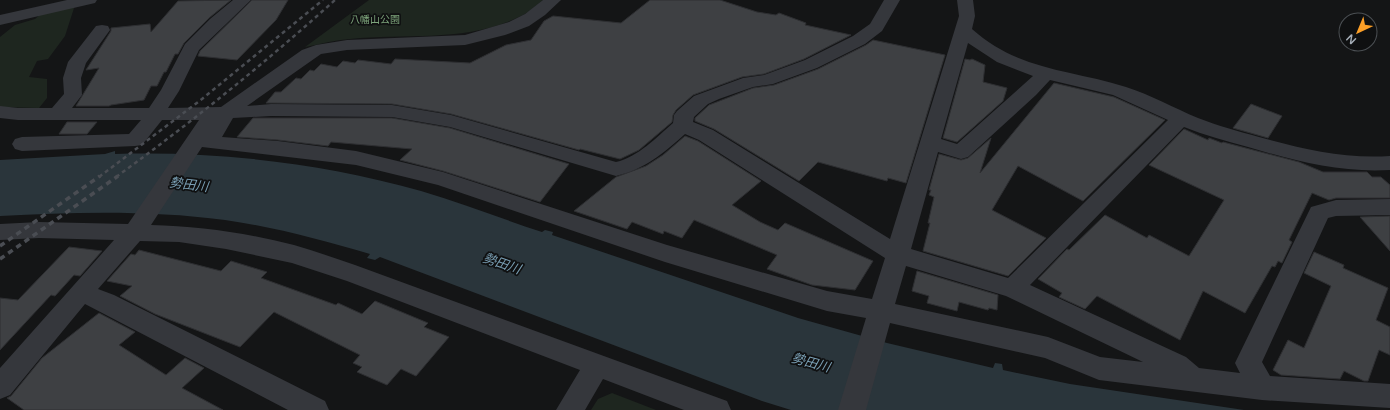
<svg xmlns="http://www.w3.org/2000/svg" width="1390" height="410" viewBox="0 0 1390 410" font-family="'Varela Round','Noto Sans JP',sans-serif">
<rect width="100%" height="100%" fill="#141516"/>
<!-- green -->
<g fill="#1e261f">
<path d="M369,0H543C537,5 530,11 523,15C469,43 409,33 350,39C335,40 320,44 305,47Z"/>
<path d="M75,5L65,36L48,59L37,61L29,77L47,79V98L39,108L0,107V37L15,25L35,19L42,13Z"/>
<path d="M612,393L656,410H591L598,399Z"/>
</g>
<!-- water -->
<path fill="#2a353b" d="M115,151V154C218,151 322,163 421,191C462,203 502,219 542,232L545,230L553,232L552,235L798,318L887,343L993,368L995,363L1002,364L1003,370L1070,384L1244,410H791L762,401L380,257L375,260L367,258L370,254C322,240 274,227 225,220C150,210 75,212 0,216V160L105,154Z"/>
<!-- building -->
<g fill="#3e4043" stroke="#2e2f32">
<path d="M231,0L209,18L184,43L178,54H175L166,72H164L157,86H151L144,100L111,105L109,106H76L99,68L86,70L111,31V28L150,24L151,32L178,1Z"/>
<path d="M252,0H288L276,20L237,60L198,56L200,51Z"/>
<path d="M650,0H720L757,12L776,15L779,13L806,23L805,25L851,35L804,59L764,74L742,77L693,95L676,110L673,115L672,122L659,133L639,150L620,159L580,149L579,150L451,114L392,104L266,103L275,92H281L296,78L301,79L310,70L314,71L321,64L337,67L343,61L355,63L358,60L391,64L395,59L470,63L506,45L531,40L544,21L553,16L621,23Z"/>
<path d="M873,40L945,55L906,183L888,178L887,181L818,162L799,181L714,129L695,121V118L709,105L753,88L774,85L818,69L866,45Z"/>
<path d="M965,59L970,60L972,59L985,65L983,82L1007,88L1003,101L957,142L943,138Z"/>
<path d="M1054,83L1114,97L1165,120L1083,201L1018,166L992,210L1046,238L1008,276L923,251L930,223H928L934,197L929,195L931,190H929L939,154L961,160L968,158L991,138L980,173Z"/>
<path d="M1251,104L1282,116L1268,138L1233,128Z"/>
<path d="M253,118H392L450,128L569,164L540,202L443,171L400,160L412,149L331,142L328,146L278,140L237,137Z"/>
<path d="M67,122H97L87,134H59Z"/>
<path d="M1184,129L1208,140L1209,138L1222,143L1223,142L1299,162L1323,172H1367L1372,177H1381L1390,185V198H1336L1329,200L1312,193L1289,240L1292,242L1282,263L1278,261L1275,267L1272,266L1245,313L1203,291L1180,340L1097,296L1085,309L1059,297L1062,293L1038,279L1067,249L1069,250L1105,215L1147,238L1149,235L1189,256L1224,200L1149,165Z"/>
<path d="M685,136L698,141L761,181L732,205L760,222L778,230L785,223L873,261L855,290L812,285L767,269L777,255L694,220L682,238L664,231L663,234L632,222L627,229L574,211L616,177L646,166L663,155Z"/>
<path d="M1390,216V251L1360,217Z"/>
<path d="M69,247L102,251L80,276L74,275L55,296L51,295L0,350V298L18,300Z"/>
<path d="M139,250L221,271L231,261L267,272L261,278L336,305L338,303L362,314L375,301L428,323L424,327L449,337L416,376L401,369L387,385L357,372L362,367L353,363L360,355L274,312L240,347L155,314L120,296L132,286L107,281L131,254L135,255Z"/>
<path d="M1314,252L1344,265L1343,268L1388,288L1376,320L1390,327V355L1379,350L1368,381H1364L1344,371L1340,379L1281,375L1273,370L1288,340L1304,348L1331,286L1304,273Z"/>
<path d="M917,271L998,295L997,310L989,308L988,310L959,302L957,311L927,303L929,296L912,291Z"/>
<path d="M99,313L135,332L119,345L166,375L185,358L204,368L182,388L223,410H24L7,398L11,396L42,358Z"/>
</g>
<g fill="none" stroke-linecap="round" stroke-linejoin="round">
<!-- street -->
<g fill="#35373c" fill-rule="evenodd">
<path d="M67,0H97L95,3L0,25V15Z"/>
<path d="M233,0H251L199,50L179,91L168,108L221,107L302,50L316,45L347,40L465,35L509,22L525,14L543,0H561L545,15L529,26L505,35L465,45L347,50L321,54L247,106L271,104L392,105L451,115L616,162C638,157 657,137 673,123L674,115L677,111L694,96L743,78L764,75L805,60L853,36L870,24L884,0H900L882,31L865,44L817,68L773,84L753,87L719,99L708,104L694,117L693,122L713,130L890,239L959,16L957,0H973L975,16L972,29C1019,71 1069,69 1126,87C1151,95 1174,108 1198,118C1218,126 1238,131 1259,137C1302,149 1344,159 1390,156V170C1341,173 1295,161 1248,147C1226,141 1204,135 1184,127L1030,285L1186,357L1199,368L1240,373L1235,363L1311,207L1336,200L1390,199V215L1336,216L1328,218L1262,362L1270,376L1390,384V408L1262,400L1099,380L1045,358L890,323L866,410H838L866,318L827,311L665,262L438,185L356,165L202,147L151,225C199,226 247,233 294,245C314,251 335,258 355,265L727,401L731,410H684L603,379L585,410H556L580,370L347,281L292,263L226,249L179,242L140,241L98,289L114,295L325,401L329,410H288L85,304L10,395L0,399V368L114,240L39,238L0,240V224L39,222L128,224L199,120H162L142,145L135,146L22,151L15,149L12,144L15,139L22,137L129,134L141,120H18L0,118V106L18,108H52L64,94L63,78L68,62L96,26L102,25L108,26L110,30L86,63L81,78L82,95L72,108H149L161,90L185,44L210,19ZM968,43L997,62L1033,76L957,144L941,139ZM1050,80L1113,95L1168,120L1008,278L911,249L938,152L961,159L968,157L1036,95ZM271,116L392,117L450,127L616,176C645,169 664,153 685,134L699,140L885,258L872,299L827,291L667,245L443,172L356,151L278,141L222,137L233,118ZM906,266L1006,296L1143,362L1100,357L1048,337L895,304Z"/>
</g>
<!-- rail-far1 -->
<g stroke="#4a4d53" stroke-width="2.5" stroke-dasharray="4 3.5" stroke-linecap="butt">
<path d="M99,177L202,99L323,0"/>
<path d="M116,177C192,122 265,63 335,0"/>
</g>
<!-- rail -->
<g stroke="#4a4d53" stroke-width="3.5" stroke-dasharray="5.5 4.5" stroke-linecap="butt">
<path d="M0,246L100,176"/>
<path d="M0,259L118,176"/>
</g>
</g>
<g text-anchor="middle" stroke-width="3.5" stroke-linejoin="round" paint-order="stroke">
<!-- far-park labels -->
<g font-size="10" fill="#7da47b" stroke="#0f1011">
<text x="375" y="23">八幡山公園</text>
</g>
<!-- water labels -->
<g font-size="13" font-style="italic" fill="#7a9fb4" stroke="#0f1011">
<text transform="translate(189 184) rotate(7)" y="5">勢田川</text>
<text transform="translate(502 263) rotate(19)" y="5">勢田川</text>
<text transform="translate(811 362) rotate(15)" y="5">勢田川</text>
</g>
</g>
<!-- north arrow -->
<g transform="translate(1358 32) rotate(224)"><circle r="19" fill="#0f1011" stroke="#4b4f53"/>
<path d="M0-3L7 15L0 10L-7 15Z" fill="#fc9f27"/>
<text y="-6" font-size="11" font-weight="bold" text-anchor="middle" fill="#a5adb7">N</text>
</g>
</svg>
